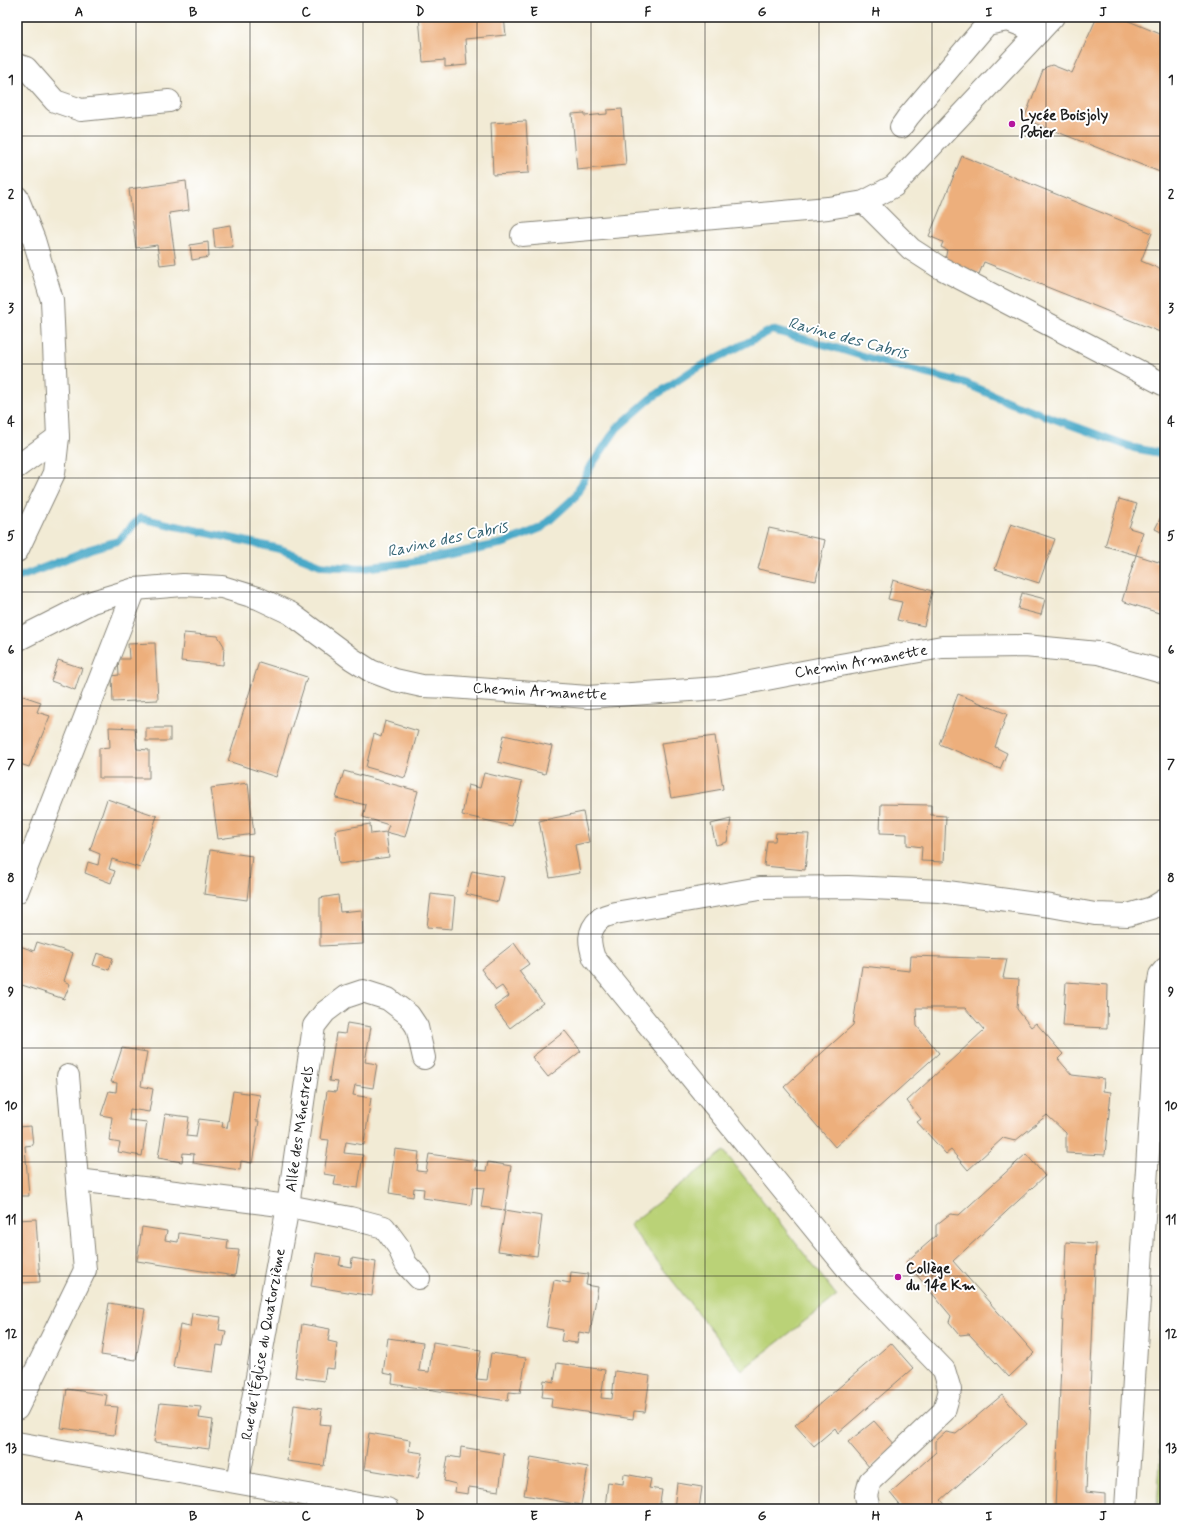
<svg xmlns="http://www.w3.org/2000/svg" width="1182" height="1526" viewBox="0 0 1182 1526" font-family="Mynerve,sans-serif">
<rect width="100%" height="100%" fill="#fff"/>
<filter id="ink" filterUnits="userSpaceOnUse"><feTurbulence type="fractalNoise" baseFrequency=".025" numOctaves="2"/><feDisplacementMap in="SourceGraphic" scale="8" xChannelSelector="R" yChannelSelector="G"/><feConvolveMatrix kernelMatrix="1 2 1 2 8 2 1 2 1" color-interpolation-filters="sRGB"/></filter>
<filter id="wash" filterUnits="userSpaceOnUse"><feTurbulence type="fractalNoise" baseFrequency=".012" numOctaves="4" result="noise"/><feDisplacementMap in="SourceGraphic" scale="16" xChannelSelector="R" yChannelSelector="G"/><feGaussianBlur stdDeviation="0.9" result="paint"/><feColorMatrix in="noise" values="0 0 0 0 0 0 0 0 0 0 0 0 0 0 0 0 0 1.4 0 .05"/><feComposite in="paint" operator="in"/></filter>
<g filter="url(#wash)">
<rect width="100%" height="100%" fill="#f2ebd5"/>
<!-- green -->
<g fill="#bad277" stroke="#6b774a">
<path d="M724,1151L837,1296L742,1370L629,1225Z"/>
<path d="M1165,1386V1509H1157Z"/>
</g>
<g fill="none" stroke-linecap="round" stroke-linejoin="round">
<!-- stream -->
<path stroke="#48a9c8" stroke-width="8" d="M17,578L51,565L90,549L118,541L140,518L280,549L323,566L362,568L406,563L504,543L541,528L575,497L591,466L617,428L650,399L693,370L772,330L833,347L892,365L965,383L1011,403L1134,448L1165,454"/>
</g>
<g id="blocks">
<!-- building -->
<g fill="#edaf7b">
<path d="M419,17H504L506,35L465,39L467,65L445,67V60L423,62Z"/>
<path d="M1097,17H1119L1165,36V174L1024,119L1043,70L1046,67L1052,65L1072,73Z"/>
<path d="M622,109L626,165L577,170L572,114L585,113V116L607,114V110Z"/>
<path d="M526,121L529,173L493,175L491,123Z"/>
<path d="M962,156L1152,233L1141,261L1165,271V334L984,262L979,274L945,260L947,250L941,247L943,242L929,236Z"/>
<path d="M186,181L189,210L169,213L176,263L160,265L157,245L136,248L129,189Z"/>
<path d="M230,225L233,247L215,248L213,228Z"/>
<path d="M208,242L209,257L192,260L190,245Z"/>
<path d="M1119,499L1137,504L1129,528L1143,532L1136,555L1105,546Z"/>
<path d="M1162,515L1165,516V534L1155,529Z"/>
<path d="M1011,524L1055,539L1039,583L995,569Z"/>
<path d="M769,528L825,540L816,581L758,569Z"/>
<path d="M1136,555L1165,564V615L1122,601Z"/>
<path d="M893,580L932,591L924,626L897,620L902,602L888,599Z"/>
<path d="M1022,593L1045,599L1041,615L1018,609Z"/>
<path d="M184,633L218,636L224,646L223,665L181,661Z"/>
<path d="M155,643L158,700L113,702L112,676L119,675L118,659H129L128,644Z"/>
<path d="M58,660L82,668L75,690L51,681Z"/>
<path d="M259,662L307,677L276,777L228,761Z"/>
<path d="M17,694L41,702L37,712L50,716L29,767L17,763Z"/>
<path d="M958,694L1007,714L995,747L1007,753L1000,769L939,744Z"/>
<path d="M385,721L418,731L405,778L366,767L374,734L381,737Z"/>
<path d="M109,727L135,728L137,749L149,750V778H99V748L110,747Z"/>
<rect x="146" y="728" width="24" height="13"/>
<path d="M504,735L552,746L545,774L498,762Z"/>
<path d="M715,736L723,789L671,798L661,743Z"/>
<path d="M344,771L418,791L405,837L386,832L389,857L339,864L335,830L370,824L371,834L386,832L389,825L363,817L366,805L336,798Z"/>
<path d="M484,773L522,782L512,826L462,815L468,785L480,788Z"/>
<path d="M248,783L254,834L218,839L211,788Z"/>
<path d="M107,799L157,816L140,868L112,859L109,869L115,871L111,883L85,873L88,862L98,865L100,854L90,850Z"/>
<path d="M881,804L931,805V815L946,816L944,862L921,861L922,847L907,845V834L880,833Z"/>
<path d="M583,812L589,842L575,845L580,873L550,878L539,821Z"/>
<path d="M731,819L727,842L716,845L711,824Z"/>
<path d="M776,833L809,834L805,870L764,866L767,841H775Z"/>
<path d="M210,850L252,856L247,900L204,894Z"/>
<path d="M472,871L504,877L498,902L466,894Z"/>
<path d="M431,894L455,897L452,929L427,927Z"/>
<path d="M338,895L340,912L362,910L363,944L320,946V898Z"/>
<path d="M37,942L73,953L64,981L70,984L64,999L22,985L18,994H17V945L34,951Z"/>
<path d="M514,943L529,964L519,971L543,1003L510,1028L494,1007L509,996L502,986L496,990L481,969Z"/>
<path d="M97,953L113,958L109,970L93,965Z"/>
<path d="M911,956L1007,959L1003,978L1019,979L1017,1009L1031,1027L1036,1023L1063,1054L1058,1059L1072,1075L1104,1079L1103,1091L1111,1092L1105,1155L1066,1153V1133L1047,1115L1015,1141L1003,1138L968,1170L951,1150L946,1154L917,1122L921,1119L907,1101L984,1030L965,1008H916L917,1026L939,1053L835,1147L784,1087L853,1025L862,966L910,971Z"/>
<path d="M1066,982L1108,985L1107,1028L1063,1026Z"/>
<path d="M347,1023L371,1027L365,1062L377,1064L373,1088L355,1085L353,1095L371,1098L364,1145L346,1142L344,1153L363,1155L358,1188L334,1185L336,1176L324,1174L329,1140L320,1139L327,1091L336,1092L338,1082L329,1081L336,1033L345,1034Z"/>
<path d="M565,1031L581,1051L548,1077L532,1057Z"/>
<path d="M122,1048L147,1052L141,1086L153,1089L149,1112L130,1109L129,1120L147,1122L142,1156L118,1152L120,1143L109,1141L112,1117L101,1115L109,1091L116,1092L117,1083L111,1082Z"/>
<path d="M17,1059H18L21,1105H17Z"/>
<path d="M233,1091L260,1095L256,1121H259L252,1163L241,1161L240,1170L193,1163L194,1154L183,1153L182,1162L158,1158L165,1114L189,1117L186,1136L196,1137L199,1119L223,1122L222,1127L227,1128Z"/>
<path d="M31,1126L33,1145L25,1146L29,1196H17V1127Z"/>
<path d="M395,1149L419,1152L417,1171L426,1172L429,1154L477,1161L476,1170L486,1171L488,1162L511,1166L505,1210L481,1207L484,1188L473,1187L471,1205L423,1198L424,1189L414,1188L413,1197L389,1193Z"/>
<path d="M1026,1154L1045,1176L953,1261L1034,1353L1009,1377L969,1334L960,1335L949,1322L951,1316L906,1262L936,1236V1225L950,1214L959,1215Z"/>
<path d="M505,1210L542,1216L537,1256L498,1251Z"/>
<path d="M36,1219L40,1282L17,1283V1220Z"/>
<path d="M142,1227L167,1231L165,1240L178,1242L179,1233L228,1240L227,1249L239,1250L235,1276L137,1261Z"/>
<path d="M1066,1242L1096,1244L1086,1492L1105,1494V1509H1055Z"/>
<path d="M316,1253L341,1257L339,1265L351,1267L352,1258L376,1262L372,1296L311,1286Z"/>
<path d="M571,1272L588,1274L586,1285L598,1287L590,1334L579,1332L577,1343L561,1341L563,1330L546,1327L554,1280L570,1283Z"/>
<path d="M109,1303L145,1309L136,1360L101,1355Z"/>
<path d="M192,1313L221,1317L219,1330L226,1331L223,1346L217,1345L213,1372L173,1367L180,1325L190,1327Z"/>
<path d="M302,1324L330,1329L328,1341L337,1343L334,1369L326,1368L324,1381L295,1377Z"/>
<path d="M388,1338L423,1343L419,1371L429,1372L433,1342L481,1350L476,1379L487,1380L491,1353L526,1358L520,1393L509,1392L508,1401L392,1384L393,1375L383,1373Z"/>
<path d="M891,1343L913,1368L838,1433L835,1428L814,1446L795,1425Z"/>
<path d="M557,1363L605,1370L601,1398L612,1399L615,1371L650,1376L645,1412L634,1411L633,1419L551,1407L552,1398L542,1397L544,1380L554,1382Z"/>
<path d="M67,1389L107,1395L105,1406L118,1407L114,1435L61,1428Z"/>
<path d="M1002,1395L1027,1424L941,1500L949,1509H903L890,1493L936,1452V1441L946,1432L956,1434Z"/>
<path d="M160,1403L201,1407L199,1418L213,1420L209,1449L154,1442Z"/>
<path d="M294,1405L322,1409L320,1424L330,1425L324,1466L287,1461Z"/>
<path d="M874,1421L896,1446L870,1468L848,1442Z"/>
<path d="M369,1433L410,1440L409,1451L423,1453L418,1478L364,1469Z"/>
<path d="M461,1447L504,1454L499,1491L469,1487L468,1494L455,1492L456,1484L444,1481L448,1456L460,1458Z"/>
<path d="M531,1457L588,1467L581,1505L524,1495Z"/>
<path d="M624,1474L651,1479L649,1488L662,1490L659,1509H614L605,1507L608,1482L623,1484Z"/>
<path d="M677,1483L702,1487L699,1509H674Z"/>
</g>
</g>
</g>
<g filter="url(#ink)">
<use href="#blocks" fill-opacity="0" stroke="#878478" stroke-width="1"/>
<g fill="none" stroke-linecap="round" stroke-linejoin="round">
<defs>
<g id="minor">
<path d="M17,65L26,68L55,101L81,110L169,101"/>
<path d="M901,127L908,117L987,24L1008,20L1039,32"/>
<path d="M17,197L34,240L52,300L58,437L54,473L17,551"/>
<path d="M864,202L911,249L939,267L1165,385"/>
<path d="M522,235L828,208L864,202L894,186L1053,17"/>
<path d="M17,467L58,437"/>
<path d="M17,640L92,602L135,589L183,585L222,587L258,598L290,613L352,659L371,671L395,680L422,686L451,687L588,697L719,688L829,667L942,647L1025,646L1098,653L1165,672"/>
<path d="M17,892L135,589"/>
<path d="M78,1180L288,1206L314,1026L325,1012L345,997L363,991L388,999L409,1015L417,1027L424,1058"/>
<path d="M17,1409L85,1270L68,1076"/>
<path d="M17,1443L387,1509"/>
<path d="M238,1482L288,1206L350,1218L384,1227L398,1246L406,1264L419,1278"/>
<path d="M869,1509L866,1496L870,1481L944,1411L950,1390L944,1370L854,1277L594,958C589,943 587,931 600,919C603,916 610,915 615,913L760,888L848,887L940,891L1051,906L1095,914L1128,915L1152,908L1165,900"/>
<path d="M1126,1509L1158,990L1160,975L1165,969"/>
</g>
</defs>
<!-- minor casing -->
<use href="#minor" stroke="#878478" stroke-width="24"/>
<!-- minor -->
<use href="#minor" stroke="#fff" stroke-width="22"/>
</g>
</g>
<!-- grid -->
<path fill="none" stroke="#1c1c1c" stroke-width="1" stroke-opacity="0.55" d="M136,17V1509M250,17V1509M363,17V1509M477,17V1509M591,17V1509M705,17V1509M819,17V1509M932,17V1509M1046,17V1509M17,136H1165M17,250H1165M17,364H1165M17,478H1165M17,592H1165M17,706H1165M17,820H1165M17,934H1165M17,1048H1165M17,1162H1165M17,1276H1165M17,1390H1165"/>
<!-- markers -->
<g fill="#b5179e" stroke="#fff" stroke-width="1.5">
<circle cx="1012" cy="124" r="4"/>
<circle cx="898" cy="1277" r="4"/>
</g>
<g text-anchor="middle" stroke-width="4" stroke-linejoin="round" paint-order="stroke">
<!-- poi labels -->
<g font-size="15" font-weight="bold" fill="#1c1c1c" stroke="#fff" text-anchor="start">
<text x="1020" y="120">Lycée Boisjoly<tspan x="1020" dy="17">Potier</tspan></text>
<text x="906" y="1273">Collège<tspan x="906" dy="17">du 14e Km</tspan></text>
</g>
<!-- street labels -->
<g font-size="15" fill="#1c1c1c" stroke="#fff">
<text transform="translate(861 661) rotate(-10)" y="5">Chemin Armanette</text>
<text transform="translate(540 691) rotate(3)" y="5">Chemin Armanette</text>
<text transform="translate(299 1129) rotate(-82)" y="5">Allée des Ménestrels</text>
<text transform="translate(263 1344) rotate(-80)" y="5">Rue de l'Église du Quatorzième</text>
</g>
<!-- water labels -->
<g font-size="16" font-style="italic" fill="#326272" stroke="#fff">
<text transform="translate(848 337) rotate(15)" y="6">Ravine des Cabris</text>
<text transform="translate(447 538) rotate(-12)" y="6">Ravine des Cabris</text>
</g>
</g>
<!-- margin -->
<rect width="1182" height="1526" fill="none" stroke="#fff" stroke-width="44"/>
<rect x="22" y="22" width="1138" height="1482" fill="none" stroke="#1c1c1c" stroke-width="1.5"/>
<g font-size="13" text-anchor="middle" font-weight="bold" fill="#1c1c1c">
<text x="79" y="16">A</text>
<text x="193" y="16">B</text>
<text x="306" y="16">C</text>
<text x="420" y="16">D</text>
<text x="534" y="16">E</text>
<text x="648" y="16">F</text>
<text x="762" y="16">G</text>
<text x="876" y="16">H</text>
<text x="989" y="16">I</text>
<text x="1103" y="16">J</text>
<text x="11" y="84">1</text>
<text x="1171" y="84">1</text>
<text x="11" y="198">2</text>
<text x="1171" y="198">2</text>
<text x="11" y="312">3</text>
<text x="1171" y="312">3</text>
<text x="11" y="426">4</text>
<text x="1171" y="426">4</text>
<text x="11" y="540">5</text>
<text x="1171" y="540">5</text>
<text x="11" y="654">6</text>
<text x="1171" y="654">6</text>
<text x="11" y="768">7</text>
<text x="1171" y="768">7</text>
<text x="11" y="882">8</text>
<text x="1171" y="882">8</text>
<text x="11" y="996">9</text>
<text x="1171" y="996">9</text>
<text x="11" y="1110">10</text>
<text x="1171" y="1110">10</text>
<text x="11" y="1224">11</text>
<text x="1171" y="1224">11</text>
<text x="11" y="1338">12</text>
<text x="1171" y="1338">12</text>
<text x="11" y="1452">13</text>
<text x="1171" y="1452">13</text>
<text x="79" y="1520">A</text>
<text x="193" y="1520">B</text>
<text x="306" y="1520">C</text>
<text x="420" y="1520">D</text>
<text x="534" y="1520">E</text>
<text x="648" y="1520">F</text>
<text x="762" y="1520">G</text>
<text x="876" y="1520">H</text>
<text x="989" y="1520">I</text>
<text x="1103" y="1520">J</text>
</g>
</svg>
